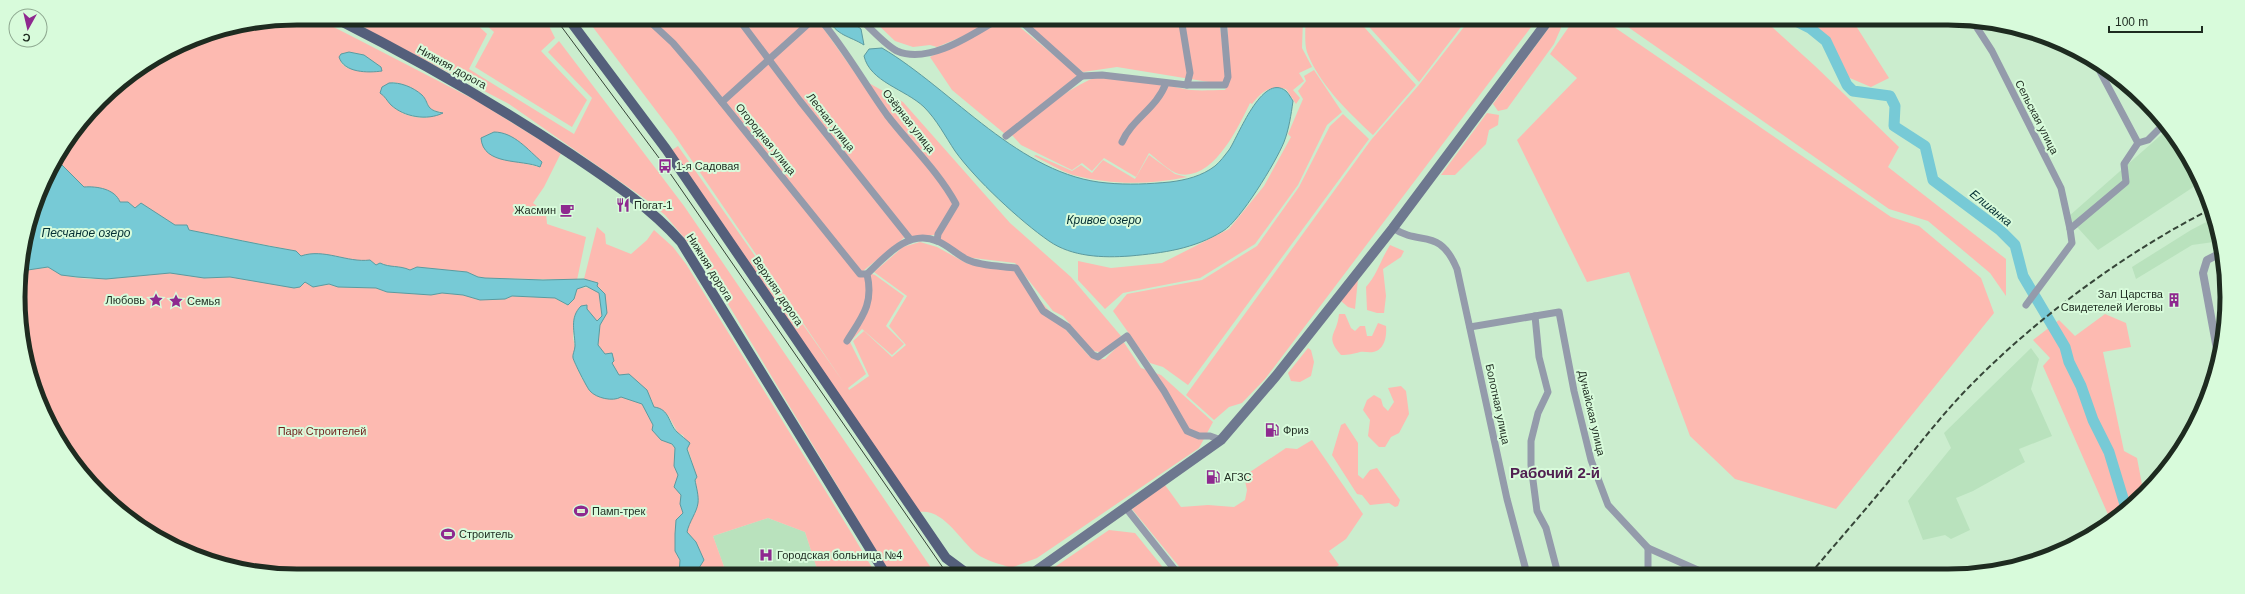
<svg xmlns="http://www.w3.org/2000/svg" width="2245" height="594" viewBox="0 0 2245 594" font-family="Arial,sans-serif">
<rect width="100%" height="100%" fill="#cbedce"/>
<!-- built -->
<g fill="#b9e2bd">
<path d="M2169,128L2180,142L2201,182L2098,250L2068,217Z"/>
<path d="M2214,218L2221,241L2192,245L2136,279L2132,267L2191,230Z"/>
<path d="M2031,348L2039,359L2031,389L2052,436L2019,449L2025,462L1973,491L1956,498L1970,530L1951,539L1945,535L1923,540L1908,501L1951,448L1944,433Z"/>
<path d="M768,518L805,532L819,575H727L713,536Z"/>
</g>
<!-- green -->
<g fill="#fdbab1" fill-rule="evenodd">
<path d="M297,18H316L361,41L477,101L561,153L544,187L533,203L546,213L547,224L586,237L577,280L485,278L478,277L467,272L417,267L410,270C399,265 391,268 380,263L376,265L370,260L358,261L321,254L301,256L296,251C260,244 225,237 189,230L187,225H175L120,202L92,187H84L56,159L76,127L113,87L190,39L243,23ZM349,52L364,55L381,67L379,71L347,68L341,63V54ZM394,82C403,86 413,88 421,95C430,102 424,110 442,112C421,126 385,112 382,87ZM494,132C515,136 531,147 540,167L492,156L481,138Z"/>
<path d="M354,18H470L487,34L469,69L574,134L592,98L548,52L559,41L684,206L936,575H891L710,274L686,240L665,215L648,201L509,104L368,30Z"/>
<path d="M478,18H545L555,38L541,51L587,100L572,127L475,67L494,32Z"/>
<path d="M586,18H816L858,77L903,102L1010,223L1071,277L1121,336L1106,353L1093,351L1063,316L1053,311L1015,263L965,257L935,235L905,237L863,271L875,275L904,296L886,326L904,344L892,355L862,329L850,342L866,374L848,388L849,390L869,376L853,341L864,331L892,357L906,345L889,326L907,296L874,272L903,247L920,242L937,247L968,264L1009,265L1089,356L1096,359H1105L1123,341L1141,368L1161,375L1213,422L1199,448L1037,558L1011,568C1001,564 986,561 977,554C960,541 944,508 919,512L672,150L678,146L844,383L673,133Z"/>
<path d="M871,18H991L971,33L937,47L930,45L913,47L895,41Z"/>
<path d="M1016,18H1219L1226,78L1221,84L1117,67L1083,72Z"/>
<path d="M1227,18H1306L1303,20L1302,48L1312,67L1299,73L1304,81L1293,90L1300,98L1296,104L1286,89C1270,85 1262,91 1252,104L1250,103C1238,128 1213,181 1179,174C1170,172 1157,159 1149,153L1136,177L1104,158L1092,171L1082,163L1072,170L1021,145L1011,134C1036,116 1061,93 1089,80C1113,68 1164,86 1191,90C1202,91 1214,90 1225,90L1230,80Z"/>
<path d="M1310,18H1356L1416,85L1373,135C1348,112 1319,84 1307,52C1304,43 1306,30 1305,21Z"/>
<path d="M1361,18H1459L1464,23L1419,82Z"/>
<path d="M1463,18H1538L1265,379L1242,403L1229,407L1214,420L1186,395L1371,140L1418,86L1467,23Z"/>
<path d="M1556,18H1561V28L1554,44L1507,109L1498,111L1493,104Z"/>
<path d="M1575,18H1601L1891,217L1919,226L1981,278L1994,313L1836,509L1735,479L1690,436L1629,272L1587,282L1517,140L1577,78L1550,54Z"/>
<path d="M1615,18H1762L1815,66L1899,147L1888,167L2006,259V296L1990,273L1928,221L1889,209Z"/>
<path d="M1801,18H1851L1889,78L1871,87L1845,76L1825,37Z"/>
<path d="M1000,19L1016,24L1078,75L1005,134L952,90L930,57Z"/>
<path d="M1314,70L1342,112L1327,125L1298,185L1255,244L1200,278L1123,293L1105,309L1078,280V261L1111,268L1162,263L1229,229L1264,186L1291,137L1288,134L1303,99L1298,91L1306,81L1304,76Z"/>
<path d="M1487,113L1499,115L1498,125L1489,130L1486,144L1455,175H1441Z"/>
<path d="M1343,114L1369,139L1188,385L1163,367L1150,363L1113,311L1127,294L1202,280L1257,246L1299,187L1330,126Z"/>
<path d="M1036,155L1072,171L1081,165L1092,173L1103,160L1135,179L1149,155L1175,174L1187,177C1150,185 1110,185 1073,175C1060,171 1047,162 1034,156Z"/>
<path d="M597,227L605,234L606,244L631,254L647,240L654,230L673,247L686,264L852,534L874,571L873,575H819L805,532L768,518L713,536L727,575H703L699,568L704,560L696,542L687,532L690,518L696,512L697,492L692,461L683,435L678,433L668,415L654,408L652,400L619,375L598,345L600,325L607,313L601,289L596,286L598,283L584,279Z"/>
<path d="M1390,245L1404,251L1401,257L1383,269L1386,296L1384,313H1377L1367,310L1366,287C1377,275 1381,259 1390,245Z"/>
<path d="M48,267C85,290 130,273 170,273C181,273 192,276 203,277C212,278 221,277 230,277C254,280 276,285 300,287L305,282L313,287L329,284L338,287L376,288L387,292L431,295L442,293L463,295L480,300L505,299L512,296L555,298L567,305L574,299L577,289C586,286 590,288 599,293L602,317L596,322L587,309L574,316L573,338L575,347L573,358L582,379L587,383L642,404L653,425L675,448L674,466L678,475L683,513L676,520L675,551L680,560L679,575L297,576L243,571L157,539L113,507L76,467L47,421L28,369L19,279L20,271Z"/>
<path d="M1358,279L1355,309L1348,307L1341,301Z"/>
<path d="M1339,314H1345L1351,328L1355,331L1360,326H1365L1367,336H1372L1378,323L1386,326C1387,335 1385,350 1373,352C1369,353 1364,351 1360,352C1353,354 1349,355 1341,355C1324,335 1337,336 1339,314Z"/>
<path d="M2105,314L2126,323L2131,347L2103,352L2124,451L2137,458L2144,495L2110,519L2043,366L2050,358L2033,340L2059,320L2075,336Z"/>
<path d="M1308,348L1311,350L1314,362L1311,376L1300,382L1291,381L1288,373Z"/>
<path d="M1401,386L1406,391L1409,414L1399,433L1391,437L1385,447H1379L1368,436L1370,420L1363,410L1367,400L1374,395L1381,399L1383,406L1388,411L1394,402L1388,388Z"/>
<path d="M1345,423L1358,443V475L1363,479L1370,470L1377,468L1400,500L1398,506L1395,507L1389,503L1370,505L1362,495L1357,494L1332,455L1341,425Z"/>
<path d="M1312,440L1363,514L1346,539L1329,551L1339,565L1325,575H1186L1132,509L1165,485L1181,507L1208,505L1234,507L1245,500L1247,490L1244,476L1286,448L1297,449Z"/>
<path d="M1109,530L1135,533L1169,575H1043Z"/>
</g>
<!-- water -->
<g fill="#77cad6" stroke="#5c9a9f">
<path d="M828,18H847L861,29L864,45C850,36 836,36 828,18Z"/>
<path d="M882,48C953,90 1020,176 1107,183C1128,185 1149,184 1170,182C1186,180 1202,176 1215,166C1220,162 1225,155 1229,150C1238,137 1262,72 1286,91C1289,94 1291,98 1293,101C1291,115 1289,129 1284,142C1276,162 1240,221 1223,231C1194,249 1163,253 1130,256C1103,258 1072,257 1049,241C1020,221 975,179 955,151C945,136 937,120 924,107C905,89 870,82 864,56L869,49Z"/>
<path d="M349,52L364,55L381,67L382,71C368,73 344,73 339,57L341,54Z"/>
<path d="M389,83C400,82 413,87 422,95C430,103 424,110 443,113C427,121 404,117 391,105C387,101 385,96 380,93L382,87Z"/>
<path d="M494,132C514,132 528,150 542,162L540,167C522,159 483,166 481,138Z"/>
<path d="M56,159L84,187C97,186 115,189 120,202H128L135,208L141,203L175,225H187L189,230C225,237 260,245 296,251L301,256C324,248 347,263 370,260L376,265L380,263C390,268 399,265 410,270L417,267L467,272L478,277L485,278L543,280L584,279L598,283L597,286L605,294L607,313L600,325L598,345L605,354L612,353L614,361L612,363L619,375L629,374L647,390L654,407C670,409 668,423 677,432C681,436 686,439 690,443L687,449L697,477L695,480C696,486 699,496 698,503C697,512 689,522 687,532L696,542L704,560L699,568L703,575H679L680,560L675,551V534L676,520L683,513L680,504L681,495L674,487L678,475L674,466L675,448L672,444L661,440L652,430L653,425L642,404L621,397C613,402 596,398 590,391C587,388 574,362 573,358C572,355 575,350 575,346C575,332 569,318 581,306L587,305V309L597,321L602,316L599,293L586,286L577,289L574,299L568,305L555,298L512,296L505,299L480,300L463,295L442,293L431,295L387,292L376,288L338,287L329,284L313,287L305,282L300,287L294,288L230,277L204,278L170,273L106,279L77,277L61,275L48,267L21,271L28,225L47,173Z"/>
</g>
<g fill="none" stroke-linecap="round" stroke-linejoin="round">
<!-- river -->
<path stroke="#77cad6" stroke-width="11" d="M1790,18L1810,28L1826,41L1847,85L1853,91L1890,96L1895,106L1894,126L1925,146L1933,180L2000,230L2015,245L2023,276L2065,347L2069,362L2081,386L2093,420L2109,452L2126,508"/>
<!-- minor -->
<g stroke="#949bab" stroke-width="7">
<path d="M646,18L673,43L696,70L860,274H867"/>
<path d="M736,18L740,21L800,101L910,239"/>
<path d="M819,18C845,48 864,83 887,115C910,145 938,171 956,204L938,234L937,241"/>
<path d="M859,18C870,27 885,45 897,51C929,65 973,34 1000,18"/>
<path d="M1181,18L1190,73L1187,85"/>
<path d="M1972,20L1992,51L2061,188L2070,229"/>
<path d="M2094,60L2138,143"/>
<path d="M1082,76L1102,75L1187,85H1225L1228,77L1223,18"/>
<path d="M722,102L807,25L811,18"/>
<path d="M1006,136L1082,76L1024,24L1009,18"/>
<path d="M1122,142C1132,119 1157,108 1166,83"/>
<path d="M1393,228C1421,247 1439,226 1457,269L1507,499L1527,574"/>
<path d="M2026,305L2072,243L2070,229L2126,182L2124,164L2138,143L2148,140L2165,123"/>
<path d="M1535,316L1539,357L1548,392L1538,413L1531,441V465L1537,511L1546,528L1558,574"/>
<path d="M1470,327L1559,312L1574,391L1591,460L1608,505L1648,548L1700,571L1711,574"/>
<path d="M847,341C862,317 874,304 867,274C886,256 908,229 937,241C948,245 957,255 968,260C981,266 1001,266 1016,268L1043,311L1068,327L1093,355L1098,357L1127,336L1164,391L1187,431L1199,436H1210L1221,440"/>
<path d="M1126,508L1179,575"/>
<path d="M1648,574V548"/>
</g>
<!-- tertiary -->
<path stroke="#949bab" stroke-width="8" d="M2219,360L2203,273L2207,260L2223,252"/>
<!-- secondary -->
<path stroke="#6e788f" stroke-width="10" d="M1030,575L1221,440L1276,376L1393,228L1550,18"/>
<!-- primary -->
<g stroke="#545f7b" stroke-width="10">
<path d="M335,18C416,59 494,103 569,153C609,180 649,206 681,242L886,575"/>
<path d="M568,18L666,149L946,558L969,575"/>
</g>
<!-- tram -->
<path stroke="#364538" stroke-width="1" d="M555,18L665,166L948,575"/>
<!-- rail -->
<path stroke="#364538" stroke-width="2" stroke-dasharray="6 3" stroke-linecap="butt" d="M1810,574C1838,541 1867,508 1894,475C1918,446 1941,416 1967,389C2035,319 2124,253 2211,209"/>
</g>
<!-- icons -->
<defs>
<symbol id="bus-bare" viewBox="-9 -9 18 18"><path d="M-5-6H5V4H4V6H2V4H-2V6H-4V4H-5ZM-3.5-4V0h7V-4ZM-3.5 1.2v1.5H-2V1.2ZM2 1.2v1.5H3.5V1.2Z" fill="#8e298f" stroke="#d8fbdb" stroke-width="2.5" paint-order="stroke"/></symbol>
<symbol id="restaurant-bare" viewBox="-9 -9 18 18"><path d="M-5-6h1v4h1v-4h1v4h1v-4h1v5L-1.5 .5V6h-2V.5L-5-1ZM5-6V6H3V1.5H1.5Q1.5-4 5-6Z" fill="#8e298f" stroke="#d8fbdb" stroke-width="2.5" paint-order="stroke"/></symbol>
<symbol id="cafe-bare" viewBox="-9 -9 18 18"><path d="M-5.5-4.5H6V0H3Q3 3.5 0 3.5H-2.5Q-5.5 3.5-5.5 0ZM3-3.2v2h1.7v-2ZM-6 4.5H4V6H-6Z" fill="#8e298f" stroke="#d8fbdb" stroke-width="2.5" paint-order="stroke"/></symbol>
<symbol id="sight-bare" viewBox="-9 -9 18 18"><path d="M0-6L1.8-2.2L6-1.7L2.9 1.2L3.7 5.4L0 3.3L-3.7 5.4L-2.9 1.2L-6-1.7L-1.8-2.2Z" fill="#8e298f" stroke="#d8fbdb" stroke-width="2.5" paint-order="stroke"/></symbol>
<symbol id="building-bare" viewBox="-9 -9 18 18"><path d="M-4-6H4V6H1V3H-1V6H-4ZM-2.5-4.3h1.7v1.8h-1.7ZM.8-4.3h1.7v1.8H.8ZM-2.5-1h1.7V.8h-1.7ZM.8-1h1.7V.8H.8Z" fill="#8e298f" stroke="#d8fbdb" stroke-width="2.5" paint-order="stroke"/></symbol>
<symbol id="fuel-bare" viewBox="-9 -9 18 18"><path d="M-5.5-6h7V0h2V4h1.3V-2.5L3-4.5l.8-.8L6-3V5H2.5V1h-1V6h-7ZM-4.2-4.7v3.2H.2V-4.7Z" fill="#8e298f" stroke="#d8fbdb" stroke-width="2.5" paint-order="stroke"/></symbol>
<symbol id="stadium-bare" viewBox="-9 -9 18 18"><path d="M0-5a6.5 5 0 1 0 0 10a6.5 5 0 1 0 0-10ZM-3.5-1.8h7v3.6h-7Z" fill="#8e298f" stroke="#d8fbdb" stroke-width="2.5" paint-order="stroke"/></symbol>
<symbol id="hospital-bare" viewBox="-9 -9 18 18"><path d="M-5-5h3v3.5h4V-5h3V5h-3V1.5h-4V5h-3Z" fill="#8e298f" stroke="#d8fbdb" stroke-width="2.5" paint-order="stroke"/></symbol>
</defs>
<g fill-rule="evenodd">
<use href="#bus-bare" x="655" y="156" width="20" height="20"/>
<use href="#restaurant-bare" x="613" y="195" width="20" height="20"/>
<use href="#cafe-bare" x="557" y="200" width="20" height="20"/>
<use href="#sight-bare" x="146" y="290" width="20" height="20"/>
<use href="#building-bare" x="2164" y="290" width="20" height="20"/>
<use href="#sight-bare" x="166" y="291" width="20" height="20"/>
<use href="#fuel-bare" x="1262" y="420" width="20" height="20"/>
<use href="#fuel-bare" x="1203" y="467" width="20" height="20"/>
<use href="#stadium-bare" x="571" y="501" width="20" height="20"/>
<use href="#stadium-bare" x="438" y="524" width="20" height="20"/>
<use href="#hospital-bare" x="756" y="545" width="20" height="20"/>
</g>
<g text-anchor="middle" stroke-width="4" stroke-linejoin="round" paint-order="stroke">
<!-- street labels -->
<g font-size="11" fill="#1e2b20" stroke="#d8fbdb">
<text transform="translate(452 67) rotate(29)" y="4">Нижняя дорога</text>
<text transform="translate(2037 117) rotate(63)" y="4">Сельская улица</text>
<text transform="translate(909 121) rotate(52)" y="4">Озёрная улица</text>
<text transform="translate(831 122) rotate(52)" y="4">Лесная улица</text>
<text transform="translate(766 139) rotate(51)" y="4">Огородная улица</text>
<text transform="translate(710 267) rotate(58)" y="4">Нижняя дорога</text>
<text transform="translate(778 291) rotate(56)" y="4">Верхняя дорога</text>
<text transform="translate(1498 404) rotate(78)" y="4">Болотная улица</text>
<text transform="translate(1592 413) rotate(77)" y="4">Дунайская улица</text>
</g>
<!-- poi labels -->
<g font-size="11" fill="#1e2b20" stroke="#d8fbdb" text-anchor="start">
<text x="676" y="170">1-я Садовая</text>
<text x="634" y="209">Погат-1</text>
<text x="556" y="214" text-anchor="end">Жасмин</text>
<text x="2163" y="298" text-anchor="end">Зал Царства<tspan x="2163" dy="13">Свидетелей Иеговы</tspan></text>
<text x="145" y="304" text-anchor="end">Любовь</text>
<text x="187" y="305">Семья</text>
<text x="1283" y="434">Фриз</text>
<text x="1224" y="481">АГЗС</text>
<text x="592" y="515">Памп-трек</text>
<text x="459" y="538">Строитель</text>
<text x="777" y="559">Городская больница №4</text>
</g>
<!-- park labels -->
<g font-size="11" fill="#6e1f1a" stroke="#d8fbdb">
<text x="322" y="435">Парк Строителей</text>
</g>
<!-- water labels -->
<g font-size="12" font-style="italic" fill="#042f34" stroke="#d8fbdb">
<text transform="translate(1991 208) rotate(39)" y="4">Елшанка</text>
<text x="1104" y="224">Кривое озеро</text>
<text x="86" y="237">Песчаное озеро</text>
</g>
<!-- district labels -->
<g font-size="15" font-weight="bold" fill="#512051" stroke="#d8fbdb">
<text x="1555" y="478">Рабочий 2‑й</text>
</g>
</g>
<!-- crop -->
<path d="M0 0H2245V594H0ZM297 25H1948A272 272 0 0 1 2220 297V297A272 272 0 0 1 1948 569H297A272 272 0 0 1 25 297V297A272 272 0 0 1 297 25Z" fill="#d8fbdb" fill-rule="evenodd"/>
<path fill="none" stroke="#1e2b20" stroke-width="5" d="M297 25H1948A272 272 0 0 1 2220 297V297A272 272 0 0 1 1948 569H297A272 272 0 0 1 25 297V297A272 272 0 0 1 297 25Z"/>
<!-- north arrow -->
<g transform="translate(28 28) rotate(188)"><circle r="19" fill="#d8fbdb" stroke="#8ea890"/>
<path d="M0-3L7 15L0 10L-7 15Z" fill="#8e298f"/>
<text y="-6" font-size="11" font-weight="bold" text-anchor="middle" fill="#1e2b20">С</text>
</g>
<!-- scale -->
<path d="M2109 26v6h93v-6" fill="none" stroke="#1e2b20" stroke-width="2"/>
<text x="2115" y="26" font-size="12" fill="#1e2b20" stroke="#d8fbdb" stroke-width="3" paint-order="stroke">100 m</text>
</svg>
